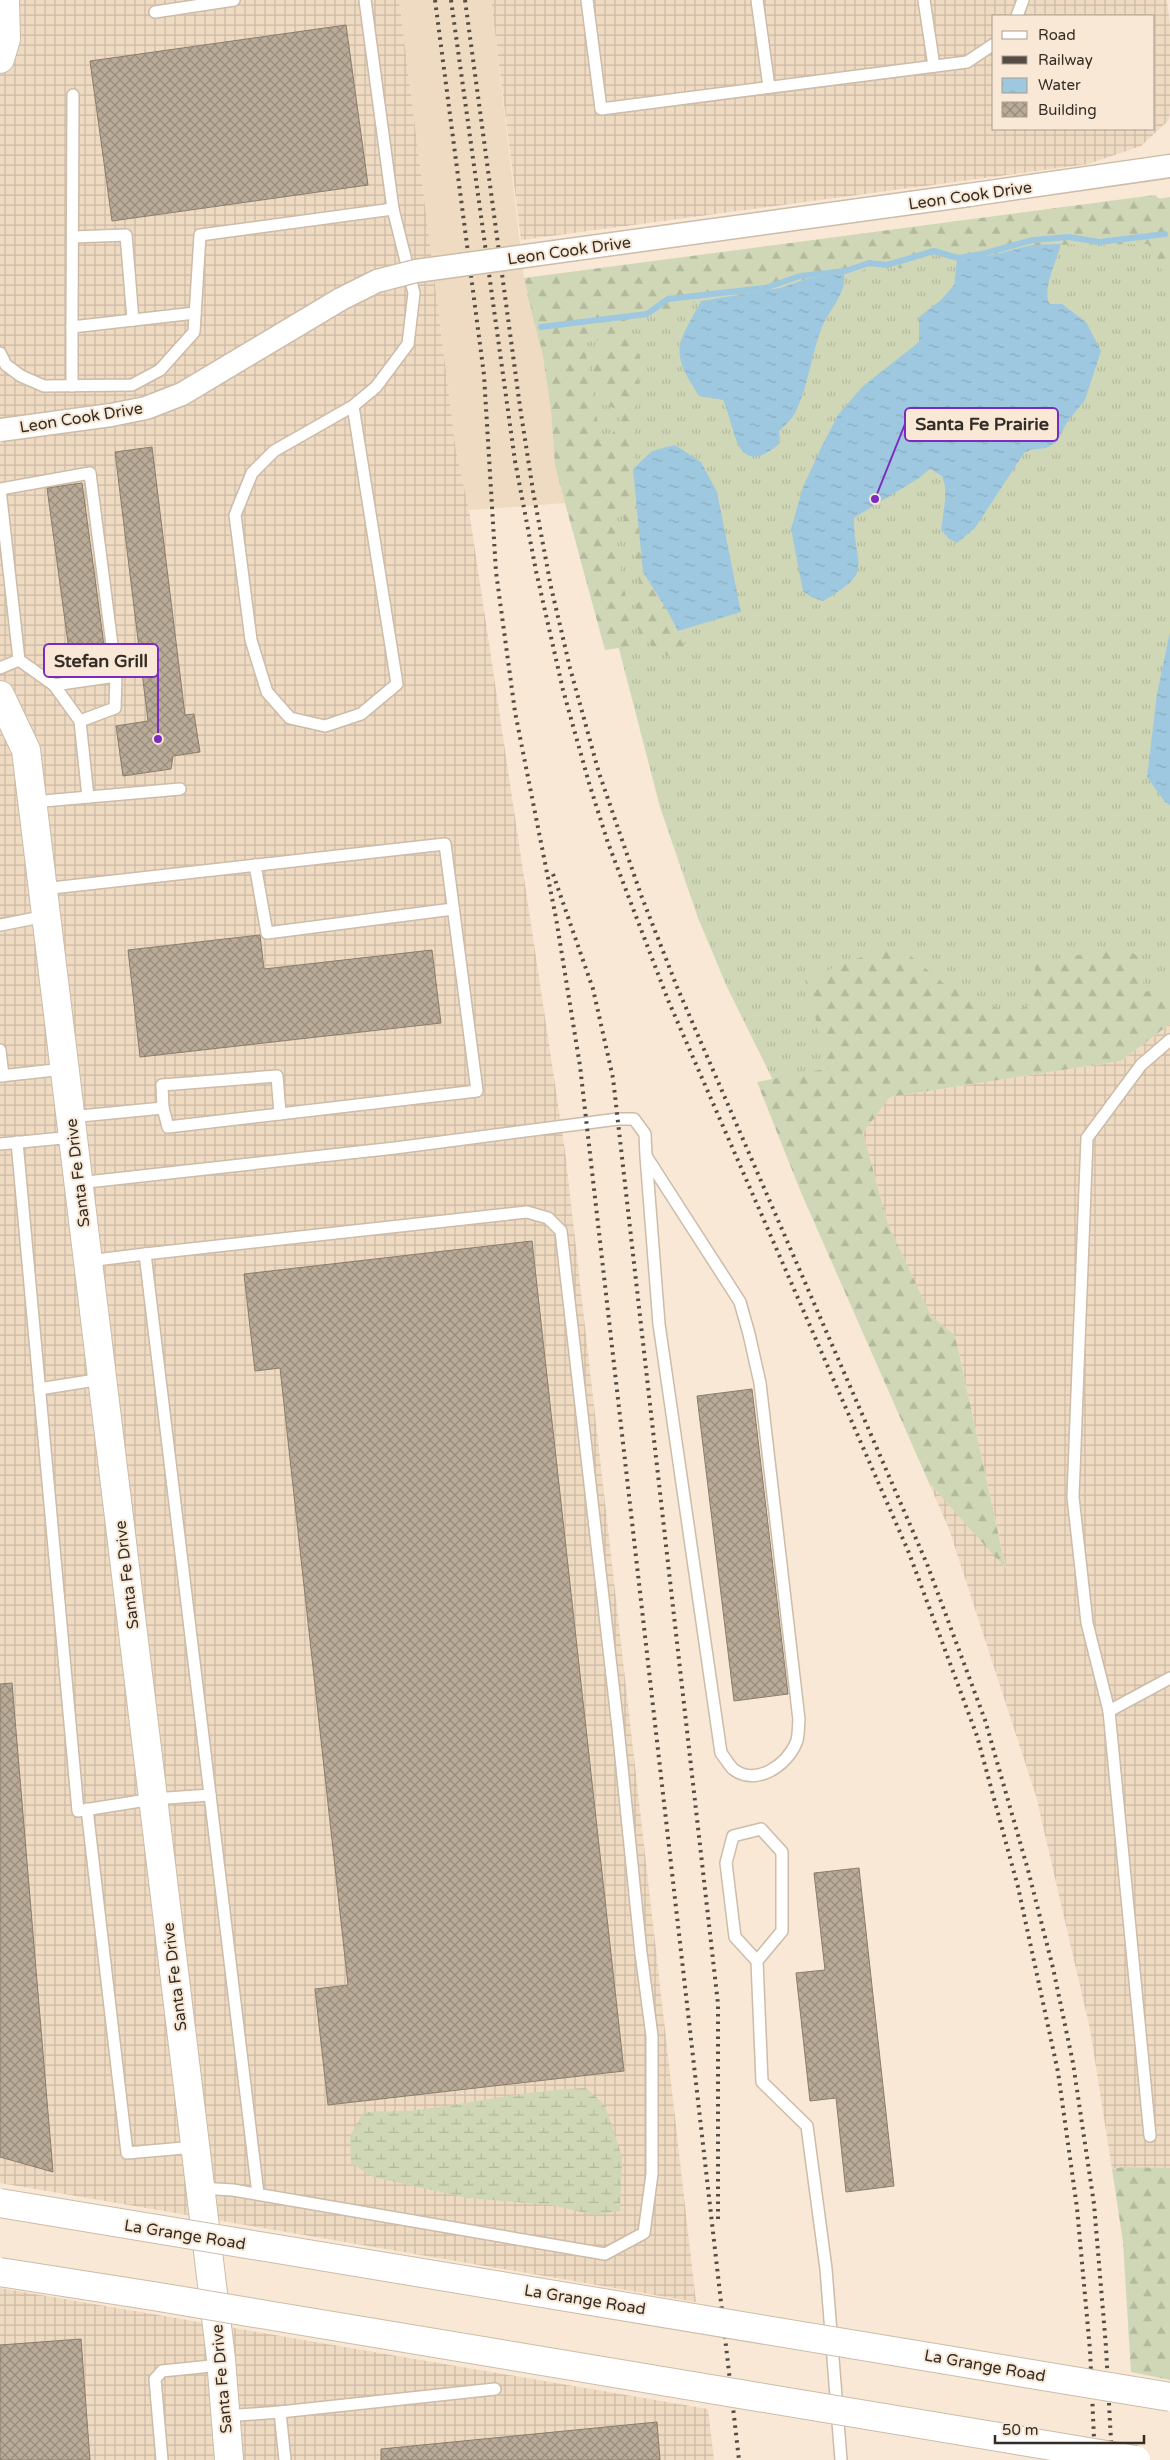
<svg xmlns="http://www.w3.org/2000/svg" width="1170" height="2460" viewBox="0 0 1170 2460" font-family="'Varela Round',sans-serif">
<defs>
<pattern id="industrial-grid" width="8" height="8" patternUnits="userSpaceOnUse" patternTransform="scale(1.25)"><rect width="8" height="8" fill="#efdac2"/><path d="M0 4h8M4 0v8" fill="none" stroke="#cdbba7"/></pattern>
<pattern id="grass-tufts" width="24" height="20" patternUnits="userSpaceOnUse" patternTransform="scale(1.25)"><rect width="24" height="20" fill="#d0d7b6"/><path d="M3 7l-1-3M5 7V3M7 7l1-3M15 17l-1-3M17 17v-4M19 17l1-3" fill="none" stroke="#b3b99c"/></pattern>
<pattern id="forest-firs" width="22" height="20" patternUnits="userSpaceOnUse" patternTransform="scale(1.25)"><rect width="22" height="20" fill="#d0d7b6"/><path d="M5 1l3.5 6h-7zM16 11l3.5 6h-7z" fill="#b3b99c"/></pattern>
<pattern id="wetland-marsh" width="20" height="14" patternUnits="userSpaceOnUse" patternTransform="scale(1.25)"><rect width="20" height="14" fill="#d0d7b6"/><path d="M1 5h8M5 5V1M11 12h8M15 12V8" fill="none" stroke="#b3b99c"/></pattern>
<pattern id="water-ripples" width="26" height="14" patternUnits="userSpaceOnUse" patternTransform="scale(1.25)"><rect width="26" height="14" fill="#9ec8df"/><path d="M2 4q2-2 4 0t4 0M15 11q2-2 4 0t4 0" fill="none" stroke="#89acbf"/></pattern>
<pattern id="building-cross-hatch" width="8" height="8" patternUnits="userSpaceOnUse" patternTransform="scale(1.25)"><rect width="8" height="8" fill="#baab98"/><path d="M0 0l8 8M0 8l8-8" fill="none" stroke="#988c7c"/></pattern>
</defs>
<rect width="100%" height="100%" fill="#f8e8d5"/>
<!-- built -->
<path fill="#efdac2" d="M399,0H491L524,278L542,350L551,411L555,466L565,503L469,510L456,451Z"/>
<!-- industrial -->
<g fill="url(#industrial-grid)" fill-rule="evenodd">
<path d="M0,0H399L456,451L469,510L565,1151L696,2302L0,2183Z"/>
<path d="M491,0H1167L1170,25V114L1168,121L1141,146L1088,164L521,240ZM994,16H1154V129H994Z"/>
<path d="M1170,1024V2168L1123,2167L1112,2169L1090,2029L1036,1796L949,1529L929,1483L1006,1568L955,1335L931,1317L888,1224L863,1133L890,1097L1121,1061Z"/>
<path d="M0,2288L708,2409L714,2460H0Z"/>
</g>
<!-- grass -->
<path fill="url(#grass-tufts)" d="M1170,197V996L773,1080L727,987L698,918L660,807L527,294Z"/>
<!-- forest -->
<g fill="url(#forest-firs)" fill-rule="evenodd">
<path d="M1155,195L1170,207V286L1148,244L1032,245L997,254L957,261L933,254L910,269L872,266L857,273L810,278L780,288L715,297L612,324L640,355L633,469L643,572L667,610L687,649L679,663L642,639L634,618L639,583L633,542L622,515L612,509L633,646L605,650L555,466L551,411L542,350L524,278ZM608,338L605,347L595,353L592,374L597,380L604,384L603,398L606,405L616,409L621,414C620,425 611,438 601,442L584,343Z"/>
<path d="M900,947L943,983L1008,1013L1034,1004L1035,964L1078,955L1125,948L1142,959L1144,992L1170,987V1024L1121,1061L890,1097L863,1133L888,1224L931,1316L955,1335L1006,1569L929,1483L800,1190L757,1082L829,1068L805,980L855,959Z"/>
<path d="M1123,2167L1170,2168V2380L1131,2372L1123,2242L1112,2169Z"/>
</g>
<!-- wetland -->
<path fill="url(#wetland-marsh)" d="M586,2088L605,2105L622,2157L620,2211L594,2215L552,2205L468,2198L373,2177L351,2163L350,2136L363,2113C381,2110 399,2112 417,2110C474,2103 528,2090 586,2088Z"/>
<!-- water -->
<g fill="url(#water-ripples)">
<path d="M1061,244C1057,259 1041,293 1050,304H1062L1086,322L1101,351L1085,400L1067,422L1057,442L1046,448L1030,450L1024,453L975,528L957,543L949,539L941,530L945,501V486L942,476L930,469L919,478L854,518C854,569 876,570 823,601L811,597L803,591L791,529L803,487L821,448L838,415L862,387L919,342V317L941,300L954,285L957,261L997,254L1032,245Z"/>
<path d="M844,274C847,293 829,310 822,327C811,355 809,384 796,411C792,419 786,425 779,431L780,443C735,482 736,428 723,400L699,396C669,350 677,346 701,301L780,288L810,278Z"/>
<path d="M675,445L701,462L717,492L741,612L678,631L667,610L643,572L633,469L652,451Z"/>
<path d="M1170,632V805L1165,802L1147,777L1157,694Z"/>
</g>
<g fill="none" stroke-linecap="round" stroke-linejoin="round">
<!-- stream -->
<path stroke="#9ec8df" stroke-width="6" d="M541,327L647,314L668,299L765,288L800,276L845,271L869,263L887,265L934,251L958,258L982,254L1033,240L1069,237L1099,242L1165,234"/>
</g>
<!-- building -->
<g fill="url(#building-cross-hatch)" stroke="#8a7d6b">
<path d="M346,25L368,185L112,221L90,61Z"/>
<path d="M152,447L185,715L194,714L200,752L173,756L171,769L123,776L116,726L148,721L115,452Z"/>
<path d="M82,483L106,660L71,665L47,488Z"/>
<path d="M260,935L264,969L432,950L441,1023L140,1057L128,950Z"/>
<path d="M532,1241L624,2071L328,2105L315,1989L348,1985L280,1368L255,1371L244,1274Z"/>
<path d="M752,1389L788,1694L734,1701L697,1396Z"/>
<path d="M12,1683L53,2172L0,2157V1684Z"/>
<path d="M859,1868L894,2186L846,2192L836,2098L810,2101L796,1973L825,1970L814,1873Z"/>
<path d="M81,2339L90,2460H0V2345Z"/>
<path d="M657,2422L660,2460H381V2449Z"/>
</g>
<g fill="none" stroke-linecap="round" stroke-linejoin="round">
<defs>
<g id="lane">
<path d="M587,0L601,109L967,62L994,44"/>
<path d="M757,0L769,87"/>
<path d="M924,0L934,66"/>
<path d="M155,12L234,0"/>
<path d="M1017,16L1023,0"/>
<path d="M73,95L72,327L195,313"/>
<path d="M73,237L126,235L133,320"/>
<path d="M0,353L6,365L21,376L44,386L132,385L160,370L194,332L200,235L393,209L365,0"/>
<path d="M72,386V327"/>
<path d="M353,406L397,684L361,714L325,726L290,718L267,692L251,640L235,515L252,473L274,451L353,406L376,387L408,344L414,293L393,209"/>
<path d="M19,660L54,685"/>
<path d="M0,668L19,660L0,489L90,473L116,676L54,685L80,721L88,797"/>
<path d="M80,721L115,708L116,676"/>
<path d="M32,802L180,789"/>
<path d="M255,865L267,933L453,909"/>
<path d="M43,889L445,844L477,1091L168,1127L163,1108L70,1117"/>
<path d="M0,925L46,916"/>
<path d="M0,1050L3,1076"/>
<path d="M0,1076L64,1069"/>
<path d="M163,1108L162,1085L277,1076L280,1114"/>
<path d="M17,1142L78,1811L153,1799L210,1795"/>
<path d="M0,1144L73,1137"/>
<path d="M78,1183L395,1148L618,1119H634L645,1134L646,1156L659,1324L721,1753C725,1758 729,1765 733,1769C756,1787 787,1765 796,1743C799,1737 798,1727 799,1720L760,1383L749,1334L740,1302L646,1156"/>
<path d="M88,1261L145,1254"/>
<path d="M39,1389L102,1379"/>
<path d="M1109,1711L1087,1623L1073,1497L1087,1138L1141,1065L1170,1040"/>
<path d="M87,1809L127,2153L195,2147"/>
<path d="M757,1961L782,1931V1852L761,1829L733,1836L726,1863L735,1937L757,1961L762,2082L807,2126L826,2269L841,2460"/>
<path d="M1150,2136L1109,1711L1170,1678"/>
<path d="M200,2188L233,2190L605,2254L644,2233L652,2174V2036L641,1953L618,1728L561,1231L548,1218L527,1212L145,1254L258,2194"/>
<path d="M225,2416L280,2412"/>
<path d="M162,2460L155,2379L162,2371L221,2365"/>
<path d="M285,2460L280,2412L495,2389"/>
</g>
<path id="street" d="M969,195L1170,166"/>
<g id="secondary">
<path d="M0,59L6,39L5,0"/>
<path d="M0,695L26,750L221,2359L229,2460"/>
</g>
</defs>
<!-- lane casing -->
<use href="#lane" stroke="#ccbca9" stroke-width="14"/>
<!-- street casing -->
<use href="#street" stroke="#ccbca9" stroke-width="25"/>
<!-- secondary casing -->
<use href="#secondary" stroke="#ccbca9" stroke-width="30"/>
<!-- lane -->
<use href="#lane" stroke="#fff" stroke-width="11"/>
<!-- street -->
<use href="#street" stroke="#fff" stroke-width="22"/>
<!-- secondary -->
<use href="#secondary" stroke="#fff" stroke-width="28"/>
<!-- rail -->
<g stroke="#554d44" stroke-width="4" stroke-dasharray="2.5 5" stroke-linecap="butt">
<path d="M435,0L484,375L496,572L515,712L556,918L580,1066L739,2460"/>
<path d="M451,0L515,461L536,571L563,690L589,783L608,843L668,1000L909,1553L977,1736L1018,1887L1058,2072L1077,2208L1090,2350L1095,2460"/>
<path d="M465,0L520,407L533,491L551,587L570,668L599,773L641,895L677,987L927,1564L985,1720L1028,1870L1053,1968L1073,2063L1094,2204L1106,2347L1112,2460"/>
<path d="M553,874L593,989L613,1078L718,2004V2221"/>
</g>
<defs>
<path id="street-bridge" d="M0,430L111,415L146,408L182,394L341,299L377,281L416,271L969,195"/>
<g id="highway-bridge">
<path d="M0,2203L1170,2397"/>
<path d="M0,2272L153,2296L1136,2460"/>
</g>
</defs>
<!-- street-bridge casing -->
<use href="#street-bridge" stroke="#ccbca9" stroke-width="25" stroke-linecap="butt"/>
<!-- highway-bridge casing -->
<use href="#highway-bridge" stroke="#ccbca9" stroke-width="30" stroke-linecap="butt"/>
<!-- street-bridge -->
<use href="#street-bridge" stroke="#fff" stroke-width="22"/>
<!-- highway-bridge -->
<use href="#highway-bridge" stroke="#fff" stroke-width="28"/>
</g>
<g text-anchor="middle" stroke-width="4" stroke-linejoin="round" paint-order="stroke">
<!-- street labels -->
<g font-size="16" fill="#332d26" stroke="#f8e8d5">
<text transform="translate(970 195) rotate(-8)" y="6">Leon Cook Drive</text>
<text transform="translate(569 250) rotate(-8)" y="6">Leon Cook Drive</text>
<text transform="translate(81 417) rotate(-9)" y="6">Leon Cook Drive</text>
<text transform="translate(77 1173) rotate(-97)" y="6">Santa Fe Drive</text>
<text transform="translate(126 1575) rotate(-97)" y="6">Santa Fe Drive</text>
<text transform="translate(174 1977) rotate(-97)" y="6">Santa Fe Drive</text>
<text transform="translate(185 2234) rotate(9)" y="6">La Grange Road</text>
<text transform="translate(585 2299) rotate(9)" y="6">La Grange Road</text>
<text transform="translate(985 2365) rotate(10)" y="6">La Grange Road</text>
<text transform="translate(221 2379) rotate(-95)" y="6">Santa Fe Drive</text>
</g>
</g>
<!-- callouts -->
<path fill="none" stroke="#7b2cbf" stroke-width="2" d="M875 499L905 424M158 739L158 660"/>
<g fill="#7b2cbf" stroke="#f8e8d5" stroke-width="2">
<circle cx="875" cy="499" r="5"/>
<circle cx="158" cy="739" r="5"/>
</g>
<g fill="#f8e8d5" stroke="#7b2cbf" stroke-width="2">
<rect x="905" y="408" width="153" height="33" rx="5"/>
<rect x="44" y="644" width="114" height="33" rx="5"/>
</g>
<g font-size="18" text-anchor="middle" font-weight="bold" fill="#332d26">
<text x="982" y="430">Santa Fe Prairie</text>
<text x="101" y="667">Stefan Grill</text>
</g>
<!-- legend -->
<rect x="992" y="15" width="162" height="115" fill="#f8e8d5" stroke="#a99d8f"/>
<rect x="1002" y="31" width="25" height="8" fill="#ffffff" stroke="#a99d8f"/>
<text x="1038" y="40" font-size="15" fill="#332d26">Road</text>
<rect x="1002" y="56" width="25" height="8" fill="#554d44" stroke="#a99d8f"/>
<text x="1038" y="65" font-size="15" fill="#332d26">Railway</text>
<rect x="1002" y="78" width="25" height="15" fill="url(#water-ripples)" stroke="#a99d8f"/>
<text x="1038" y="90" font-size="15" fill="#332d26">Water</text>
<rect x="1002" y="102" width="25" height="15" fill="url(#building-cross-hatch)" stroke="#a99d8f"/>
<text x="1038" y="115" font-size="15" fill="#332d26">Building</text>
<!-- scale -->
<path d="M995 2435v8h149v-8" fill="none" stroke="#332d26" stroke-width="2.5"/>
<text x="1002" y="2435" font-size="15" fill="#332d26" stroke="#f8e8d5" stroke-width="4" paint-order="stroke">50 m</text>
</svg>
